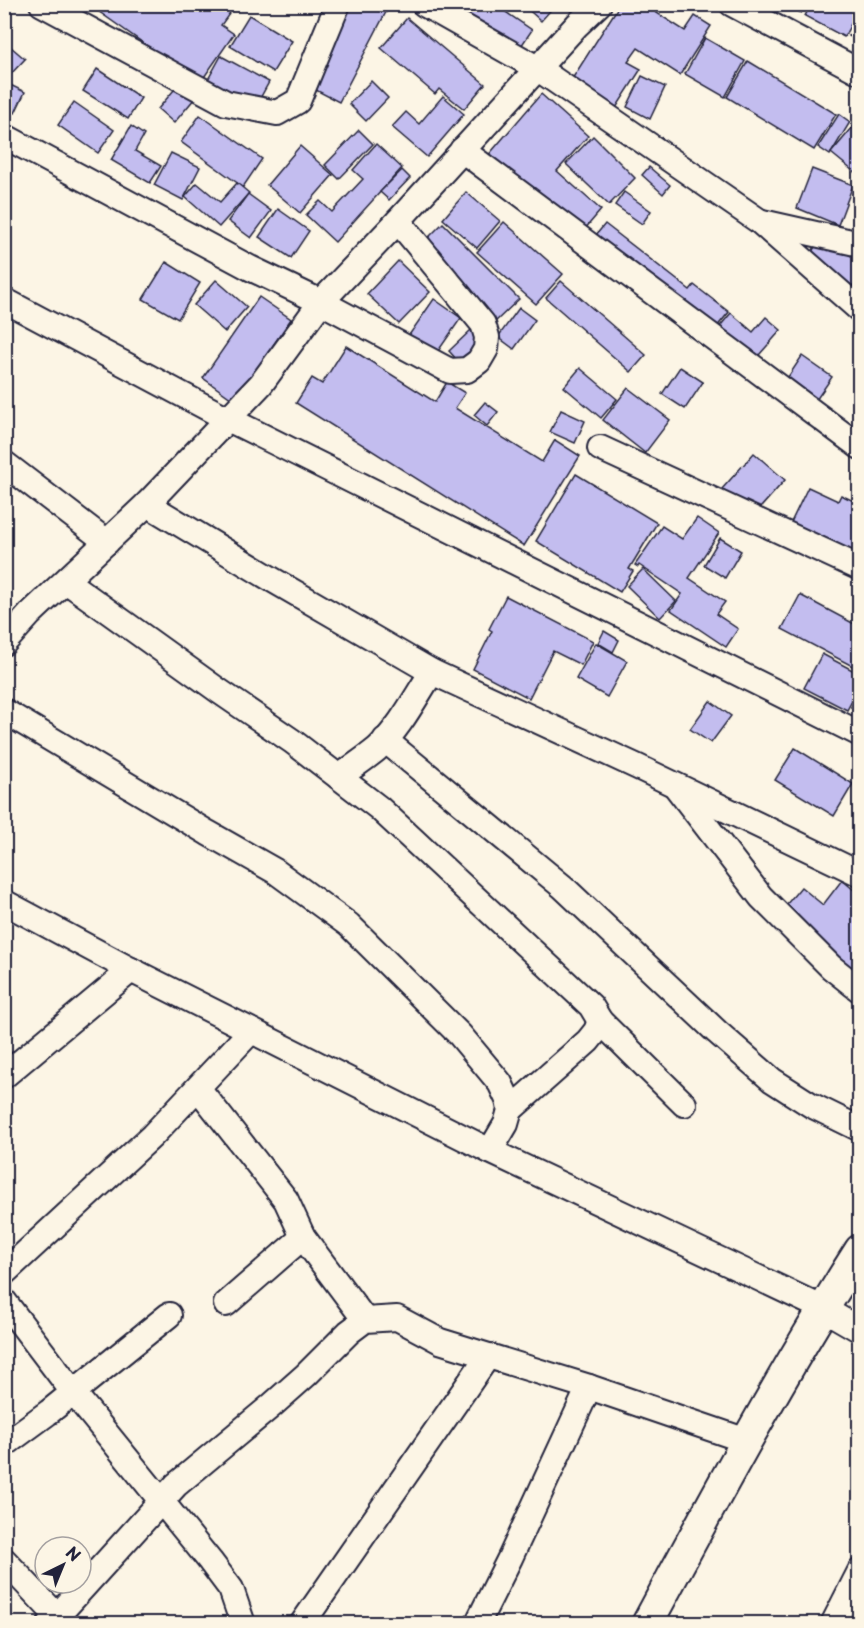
<svg xmlns="http://www.w3.org/2000/svg" width="864" height="1628" viewBox="0 0 864 1628" font-family="'Playpen Sans',sans-serif">
<rect width="100%" height="100%" fill="#fcf5e5"/>
<filter id="ink" filterUnits="userSpaceOnUse"><feTurbulence type="fractalNoise" baseFrequency=".0167" numOctaves="2"/><feDisplacementMap in="SourceGraphic" scale="12" xChannelSelector="R" yChannelSelector="G"/><feConvolveMatrix kernelMatrix="1 2 1 2 8 2 1 2 1" color-interpolation-filters="sRGB"/></filter>
<g filter="url(#ink)">
<!-- building -->
<g fill="#c3bdef" stroke="#22223b" stroke-width="1.5">
<path d="M88,4H224L232,10L221,25L234,34L200,83Z"/>
<path d="M352,4H371L386,12L339,102L310,87Z"/>
<path d="M452,4H494L532,30L513,58L446,14Z"/>
<path d="M522,4H556L541,21Z"/>
<path d="M620,4H643L685,31L695,16L711,26L680,75L638,48L628,62L641,69L616,108L572,79Z"/>
<path d="M784,4H805L801,13Z"/>
<path d="M811,4H860V7L844,37L805,16Z"/>
<path d="M249,15L292,41L273,72L230,46Z"/>
<path d="M407,18L485,84L464,109L439,89L435,94L381,48Z"/>
<path d="M860,18V42L849,36Z"/>
<path d="M705,38L745,61L725,97L685,74Z"/>
<path d="M4,41L25,59L10,75L4,70Z"/>
<path d="M221,56L269,82L253,111L205,85Z"/>
<path d="M748,61L836,114L814,150L727,97Z"/>
<path d="M97,69L141,98L128,119L83,91Z"/>
<path d="M642,76L665,87L650,119L627,107Z"/>
<path d="M371,81L388,98L366,121L349,104Z"/>
<path d="M4,82L25,92L15,113L4,108Z"/>
<path d="M179,84L195,98L174,123L158,109Z"/>
<path d="M541,94L588,136L557,171L601,210L578,237L486,158Z"/>
<path d="M443,96L464,114L427,157L392,127L406,112L419,124Z"/>
<path d="M74,102L114,130L98,153L58,125Z"/>
<path d="M839,114L850,122L830,155L818,147Z"/>
<path d="M200,115L262,159L243,187L181,142Z"/>
<path d="M858,121L860,122V173L858,175L831,153Z"/>
<path d="M131,126L144,135L135,151L161,166L150,183L111,160Z"/>
<path d="M359,130L373,144L339,179L325,165Z"/>
<path d="M593,136L635,178L609,205L566,164Z"/>
<path d="M376,144L402,168L335,242L306,215L320,201L332,212L363,179L353,170Z"/>
<path d="M300,146L333,175L300,213L267,185Z"/>
<path d="M171,153L200,167L183,200L154,185Z"/>
<path d="M649,167L670,185L663,194L642,175Z"/>
<path d="M812,169L853,185L838,225L797,208Z"/>
<path d="M402,170L410,178L389,200L380,192Z"/>
<path d="M197,183L220,202L237,183L249,193L219,227L185,197Z"/>
<path d="M466,192L500,221L477,248L443,219Z"/>
<path d="M624,192L651,211L642,224L615,205Z"/>
<path d="M248,194L271,211L251,238L228,221Z"/>
<path d="M278,209L309,231L291,258L259,237Z"/>
<path d="M504,222L563,274L536,304L477,252Z"/>
<path d="M443,223L519,299L494,323L419,247Z"/>
<path d="M605,224L690,290L694,285L729,312L711,334L591,241Z"/>
<path d="M820,238L860,261V289L844,281L800,273Z"/>
<path d="M398,261L430,292L399,324L367,294Z"/>
<path d="M166,262L200,283L178,319L143,299Z"/>
<path d="M216,280L247,307L225,332L194,305Z"/>
<path d="M561,281L646,355L631,372L546,298Z"/>
<path d="M259,297L291,319L235,401L203,378Z"/>
<path d="M434,299L461,318L434,357L407,338Z"/>
<path d="M519,308L535,320L514,349L498,337Z"/>
<path d="M731,313L753,332L766,317L781,330L752,363L716,331Z"/>
<path d="M471,330L482,341L459,362L449,351Z"/>
<path d="M346,346L435,402L447,382L465,393L455,408L542,462L555,440L580,456L524,546L296,403L312,378L322,384Z"/>
<path d="M802,356L832,377L812,406L782,386Z"/>
<path d="M680,367L703,382L685,409L662,394Z"/>
<path d="M580,368L617,399L601,418L564,387Z"/>
<path d="M628,388L670,420L645,453L603,420Z"/>
<path d="M485,402L498,412L487,426L474,415Z"/>
<path d="M561,410L585,421L575,443L550,432Z"/>
<path d="M754,453L785,480L753,516L722,489Z"/>
<path d="M576,474L657,523L629,569L633,571L620,592L536,541Z"/>
<path d="M808,487L838,501L841,495L860,504V543L852,557L783,539Z"/>
<path d="M697,518L719,533L689,578L725,602L716,614L738,629L726,647L671,610L682,594L639,565L638,567L635,565L662,526L682,539Z"/>
<path d="M720,538L741,551L725,578L704,565Z"/>
<path d="M643,569L676,601L660,618L627,586Z"/>
<path d="M800,595L860,627V670L782,629Z"/>
<path d="M506,596L593,641L581,665L553,651L529,698L473,669L492,631L489,629Z"/>
<path d="M604,631L619,640L613,652L598,643Z"/>
<path d="M596,643L627,661L607,697L576,679Z"/>
<path d="M822,654L860,674V686L847,710L804,688Z"/>
<path d="M860,694V712L851,707Z"/>
<path d="M710,701L731,716L711,743L690,729Z"/>
<path d="M795,748L853,784L834,816L775,780Z"/>
<path d="M860,846V871L849,864Z"/>
<path d="M842,880L860,895V985L776,917L801,887L823,905Z"/>
</g>
<g fill="none" stroke-linecap="round" stroke-linejoin="round">
<defs>
<g id="minor">
<path d="M42,4L226,103L277,113L298,101L338,4"/>
<path d="M424,4L537,68L759,221L860,310"/>
<path d="M732,4L860,72"/>
<path d="M4,136L250,268L321,302L450,371L467,370L479,361L486,349L487,337L483,324L398,221"/>
<path d="M462,150L860,447"/>
<path d="M762,222L860,244"/>
<path d="M4,300L228,419L860,734"/>
<path d="M600,448L860,568"/>
<path d="M4,463L107,542"/>
<path d="M147,504L273,580L432,672L638,767L860,874"/>
<path d="M66,581L219,691L292,741L379,808L591,1006L600,1021L684,1104"/>
<path d="M4,643L30,614L147,504L261,384L321,302L398,221L577,25L599,4"/>
<path d="M4,711L208,833L275,871L349,925L460,1035L500,1083L508,1100L510,1110L506,1124L490,1151"/>
<path d="M385,740L563,887L717,1032L772,1080L811,1105L860,1129"/>
<path d="M339,777C351,768 365,759 377,749C400,728 415,698 432,672"/>
<path d="M677,788L761,897L831,967L860,990"/>
<path d="M4,902L131,970L490,1151L822,1308L860,1330"/>
<path d="M4,1076L131,970"/>
<path d="M198,1088L286,1200L303,1237L365,1320"/>
<path d="M510,1110L588,1041L596,1031L600,1021"/>
<path d="M4,1273L152,1136L251,1031"/>
<path d="M4,1301L73,1392L210,1561L231,1589L243,1624"/>
<path d="M226,1304L303,1237"/>
<path d="M4,1445L49,1412L169,1315"/>
<path d="M4,1560L57,1616"/>
<path d="M50,1624L176,1485L271,1406L306,1375L349,1332L365,1320L397,1318L440,1341L589,1387L747,1441"/>
<path d="M302,1624L488,1356"/>
<path d="M477,1624L510,1558L589,1387"/>
<path d="M833,1624L860,1571"/>
</g>
<path id="tertiary" d="M647,1624C715,1497 783,1371 860,1250"/>
</defs>
<!-- minor casing -->
<use href="#minor" stroke="#22223b" stroke-width="28"/>
<!-- tertiary casing -->
<use href="#tertiary" stroke="#22223b" stroke-width="34"/>
<!-- minor -->
<use href="#minor" stroke="#fcf5e5" stroke-width="24"/>
<!-- tertiary -->
<use href="#tertiary" stroke="#fcf5e5" stroke-width="30"/>
</g>
</g>
<!-- margin -->
<rect width="864" height="1628" fill="none" stroke="#fcf5e5" stroke-width="24"/>
<rect x="12" y="12" width="840" height="1604" fill="none" stroke="#22223b" stroke-width="2" filter="url(#ink)"/>
<!-- north arrow -->
<g transform="translate(63 1565) rotate(43)"><circle r="28" fill="#fcf5e5" stroke="#a5a1a1" stroke-width="1.5"/>
<path d="M0-4.5L10 22L0 15L-10 22Z" fill="#22223b"/>
<text y="-9" font-size="16" font-weight="bold" text-anchor="middle" fill="#22223b">N</text>
</g>
</svg>
